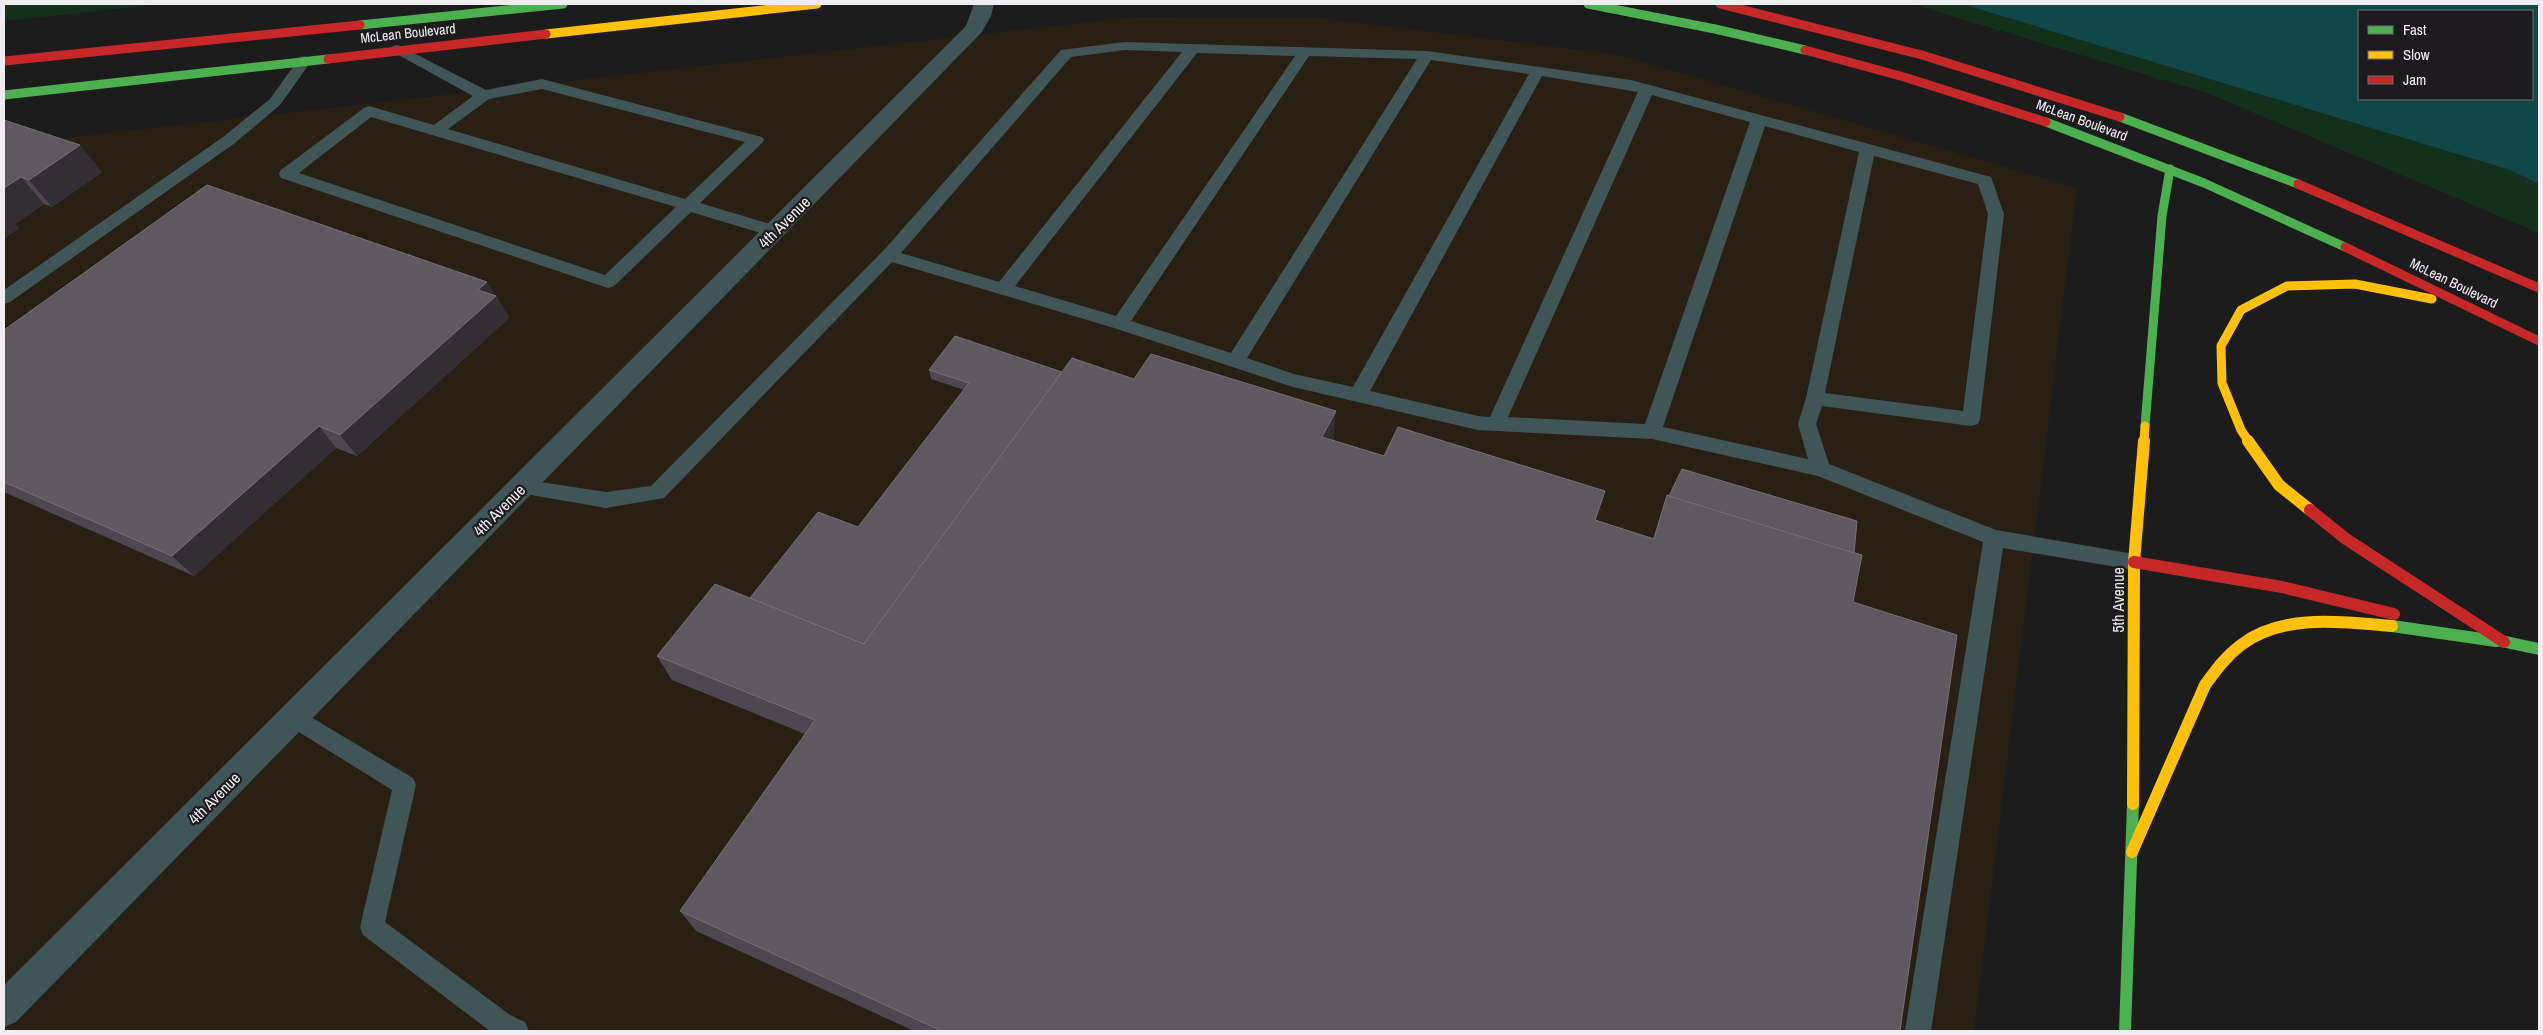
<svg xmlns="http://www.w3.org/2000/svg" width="2543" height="1035" viewBox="0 0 2543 1035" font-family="'Archivo Narrow',sans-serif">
<rect width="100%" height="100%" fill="#1d1c1d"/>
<!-- industrial -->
<path fill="#292013" d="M1135,17L1317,18L1619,55L2077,188L1974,1031H4V145Z"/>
<!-- green -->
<g fill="#13311a">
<path d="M4,4H164L4,21Z"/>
<path d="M1912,4H1962L2510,170L2539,184V233L2207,93Z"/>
</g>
<!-- water -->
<path fill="#10484a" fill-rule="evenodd" d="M1962,4H2539V184L2510,170ZM2359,11H2532V99H2359Z"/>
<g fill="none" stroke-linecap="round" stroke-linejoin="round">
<!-- lane -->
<g fill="#405558" fill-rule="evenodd">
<path d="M1125,42L1427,51L1631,80L1991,177L2004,214L1980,419L1978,424L1971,426L1822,406L1816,424L1829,464L1996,530L2134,554L2141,556L2144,562L2141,568L2134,570L2003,548L1931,1031H1905L1983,542L1818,476L1652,439L1478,430L1293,387L1114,328L892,262L664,498L606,508L514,492L511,487L514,482L521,479L606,492L651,486L883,251L1061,50ZM1125,50L1182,52L999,282L901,253L1071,57ZM1197,53L1295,56L1116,316L1015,286ZM1309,56L1417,59L1231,353L1131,321ZM1431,60L1529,74L1353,387L1294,374L1247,358ZM1542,76L1638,92L1490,417L1478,416L1370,391ZM1652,95L1750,122L1645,424L1508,417ZM1765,126L1859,152L1806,398L1798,424L1808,459L1663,427ZM1874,156L1978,184L1988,214L1963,411L1825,393Z"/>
<path d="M398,45L486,90L542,79L762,137L764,140L762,143L700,203L780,227L782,231L780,235L774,237L691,212L614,286L608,288L281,178L279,174L281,170L364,108L369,106L434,125L473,96L393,52L391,49L393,46ZM542,89L745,142L685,199L448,129L489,99ZM371,117L676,207L605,275L299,173Z"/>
<path d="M305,56L312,60L280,105L235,143L10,302L4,304V290L223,137L270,99L300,57Z"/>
<path d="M294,707L413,778L416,785L385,922L510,1015L525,1022L529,1031H490L363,935L360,927L392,790L286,724L283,717L286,710Z"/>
</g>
<!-- street -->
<path fill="#405558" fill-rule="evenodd" d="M974,4H994L991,16L981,33L16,1022L4,1027V985L966,26Z"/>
<!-- fast-far1 -->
<g stroke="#4caf50" stroke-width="9">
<path d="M1588,4L1715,29L1805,50"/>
<path d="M360,25L563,4"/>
<path d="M4,95L328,59"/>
<path d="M2120,117L2298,184"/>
<path d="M2046,122L2204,183L2345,247"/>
<path d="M2145,426L2162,216L2170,169"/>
</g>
<!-- fast -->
<g stroke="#4caf50" stroke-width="12">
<path d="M2392,626L2496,641"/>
<path d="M2487,638L2539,649"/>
<path d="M2125,1031L2133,804"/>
</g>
<!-- slow-far1 -->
<g stroke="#ffc107" stroke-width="9">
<path d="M546,34L817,4"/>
<path d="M2144,442L2145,426"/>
<path d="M2249,442L2241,430L2222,383L2221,346L2241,310L2287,286L2355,284L2432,299"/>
</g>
<!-- slow -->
<g stroke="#ffc107" stroke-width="12">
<path d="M2248,441L2279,485L2310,510"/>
<path d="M2133,804L2134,562L2144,441"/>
<path d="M2132,852L2205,685C2216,670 2226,656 2241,645C2283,613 2343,622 2392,626"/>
</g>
<!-- jam-far1 -->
<g stroke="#c62828" stroke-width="9">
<path d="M1720,4L1922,55L2120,117"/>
<path d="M1805,50L1904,77L2046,122"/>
<path d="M328,59L546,34"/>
<path d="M4,61L360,25"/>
<path d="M2298,184L2539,288"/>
<path d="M2345,247L2539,341"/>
</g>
<!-- jam -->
<g stroke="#c62828" stroke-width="12">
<path d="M2310,510L2346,539L2504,642"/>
<path d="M2134,562L2282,587L2394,614"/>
</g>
</g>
<!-- wall -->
<g fill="#4e4650">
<path d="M4,120L102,172L52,207L44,204L15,224L19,228L4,238Z"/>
<path d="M494,295L496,296L509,318L357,456L336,448L194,576L4,492V330Z"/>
<path d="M929,370L1062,372L1134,379L1334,437L1333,440L1596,520L1653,539L1667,495L1854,553L1853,602L1900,1031H914L696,931L680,911L805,734L672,680L657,656L750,598L858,527L964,390L931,379Z"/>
</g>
<!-- shaded-wall -->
<g fill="#332d34">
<path d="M80,145L102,172L52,207L29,180Z"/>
<path d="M21,177L44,204L15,224L19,228L4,238V188Z"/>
<path d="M487,282L509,318L357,456L340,435L478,290Z"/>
<path d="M1336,411L1334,437L1321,463L1322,437Z"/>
<path d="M319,426L336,448L194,576L172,556Z"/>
<path d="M1605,491L1597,517L1587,545L1595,520Z"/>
</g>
<!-- building -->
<g fill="#5f5861" stroke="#766f77">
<path d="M4,120L80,145L29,180L21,177L4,188Z"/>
<path d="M207,185L487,282L478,290L496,296L340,435L319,426L172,556L4,482V330Z"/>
<path d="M955,336L1062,372L864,644L750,598L818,512L858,527L969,383L929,370Z"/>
<path d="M1151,354L1336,411L1322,437L1384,456L1398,427L1605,491L1595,520L1654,539L1667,495L1862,555L1853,602L1957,635L1900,1031H942L680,911L815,720L657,656L715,584L864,644L1072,358L1134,379Z"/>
<path d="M1682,469L1857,521L1854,553L1669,496Z"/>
</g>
<g text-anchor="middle" stroke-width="4.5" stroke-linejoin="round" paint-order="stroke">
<!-- far-street labels -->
<g font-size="14" fill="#efedef" stroke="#1d1b1e">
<text transform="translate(408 33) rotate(-6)" y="5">McLean Boulevard</text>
<text transform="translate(2082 120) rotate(20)" y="5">McLean Boulevard</text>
<text transform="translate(2454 283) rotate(26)" y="5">McLean Boulevard</text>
</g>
<!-- street labels -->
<g font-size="16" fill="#efedef" stroke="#1d1b1e">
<text transform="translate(784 222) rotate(-45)" y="6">4th Avenue</text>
<text transform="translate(499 510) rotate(-45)" y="6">4th Avenue</text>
<text transform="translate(2118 600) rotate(-90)" y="6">5th Avenue</text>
<text transform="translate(214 798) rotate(-45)" y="6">4th Avenue</text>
</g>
</g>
<!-- border -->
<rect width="2543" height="1035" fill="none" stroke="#efedef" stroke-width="10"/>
<!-- legend -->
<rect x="2358" y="10" width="175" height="90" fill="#1d1b1e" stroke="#716f72"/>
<rect x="2368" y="26" width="25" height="8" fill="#4caf50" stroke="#716f72"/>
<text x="2403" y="35" font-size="15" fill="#efedef">Fast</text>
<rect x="2368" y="51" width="25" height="8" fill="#ffc107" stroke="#716f72"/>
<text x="2403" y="60" font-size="15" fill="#efedef">Slow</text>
<rect x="2368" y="76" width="25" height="8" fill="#c62828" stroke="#716f72"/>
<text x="2403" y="85" font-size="15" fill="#efedef">Jam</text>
</svg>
